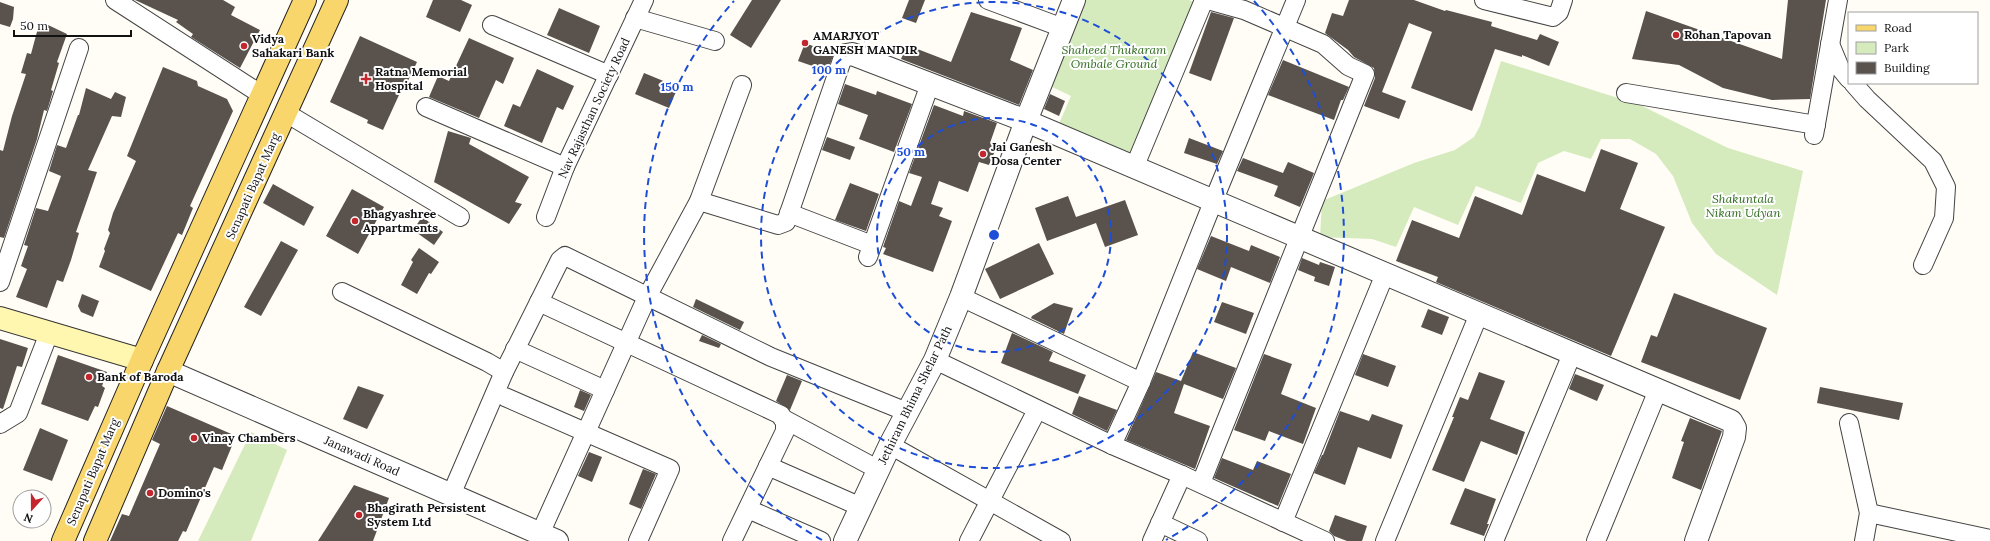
<svg xmlns="http://www.w3.org/2000/svg" width="1990" height="541" viewBox="0 0 1990 541" font-family="Lora,serif">
<rect width="100%" height="100%" fill="#fffdf5"/>
<!-- green -->
<g fill="#d5ebbd">
<path d="M1082,0H1189L1194,2L1125,165L1055,133L1071,96L1046,84Z"/>
<path d="M1501,61L1640,105L1728,148L1803,171L1777,295L1716,254L1692,223L1673,176L1656,154L1630,139H1601L1591,159L1564,151L1538,163L1521,203L1476,186L1458,225L1414,207L1396,247L1372,239L1320,237L1322,201L1414,163L1455,150L1474,137L1480,126Z"/>
<path d="M251,432L287,450L251,541H198Z"/>
</g>
<!-- building -->
<g fill="#5a524d">
<path d="M135,0H223L235,7L231,15L260,30L240,68L191,37L193,34L176,22L178,20Z"/>
<path d="M433,0H461L472,5L460,32L426,17Z"/>
<path d="M752,0H781L751,48L730,35Z"/>
<path d="M909,0H925L916,23L902,18Z"/>
<path d="M1349,0H1414L1445,11L1446,10L1492,22L1491,26L1537,40L1540,34L1559,42L1549,66L1522,55V57L1495,49L1472,111L1411,88L1432,32L1409,23L1382,92L1406,101L1399,119L1364,106L1375,78L1374,68L1354,57L1348,50L1325,33L1332,13L1343,16Z"/>
<path d="M1788,0H1826L1810,99L1772,100L1723,88L1679,65L1632,59L1646,11L1782,59Z"/>
<path d="M0,2L14,7L13,19L10,27L0,24Z"/>
<path d="M559,8L600,26L589,53L547,35Z"/>
<path d="M971,12L1022,28L1010,60L1033,70L1019,105L901,59L907,45L951,62Z"/>
<path d="M1211,12L1234,18L1211,81L1189,73Z"/>
<path d="M46,24L67,34L57,62L59,63L51,90L53,91L47,111L44,110L37,139L4,238L0,237V150L3,151L12,116L26,74L21,73L27,53L31,54L38,28Z"/>
<path d="M360,36L417,62L406,85L404,84L383,130L367,123L368,120L330,102Z"/>
<path d="M469,38L514,58L503,84L496,80L479,118L429,97L438,76L449,81Z"/>
<path d="M805,43L834,54L827,71L798,61Z"/>
<path d="M1283,60L1349,87L1343,100H1341L1334,120L1268,95Z"/>
<path d="M163,67L197,81L198,86L227,99L233,111L190,206L193,208L182,235L178,233L151,291L99,267L105,251L104,249L110,233L108,230L113,213L136,161L127,156Z"/>
<path d="M537,69L574,86L563,110L557,107L542,143L504,126L513,104L520,107Z"/>
<path d="M644,73L678,87L669,108L635,94Z"/>
<path d="M845,84L876,95L877,91L912,104L894,152L859,139L868,115L838,104Z"/>
<path d="M86,88L111,99L115,92L126,97L121,117L112,116L88,170L97,172L76,232L79,233L71,260L63,282L57,280L47,308L16,297L27,269L21,266L28,246L24,245L36,208L48,211L61,176L49,171L57,145L66,148L78,115H79Z"/>
<path d="M1050,94L1065,101L1059,116L1044,109Z"/>
<path d="M934,105L963,116L964,111L997,123L990,143L997,146L989,165L979,162L968,192L939,181L931,204L943,208L939,216L952,221L933,272L883,254L886,248L883,247L899,201L911,206L922,177L909,173Z"/>
<path d="M448,131L471,138L469,144L529,177L515,202L522,204L509,224L434,182Z"/>
<path d="M827,137L855,147L850,160L822,150Z"/>
<path d="M1189,138L1223,151L1217,164L1184,153Z"/>
<path d="M1601,149L1638,163L1620,209L1665,227L1611,356L1436,282L1438,277L1396,261L1412,220L1459,238L1475,196L1522,215L1537,174L1585,192Z"/>
<path d="M1243,158L1283,173L1288,162L1314,173L1300,207L1274,196L1278,186L1237,171Z"/>
<path d="M850,183L879,194L866,231L835,220Z"/>
<path d="M273,184L314,207L304,226L263,203Z"/>
<path d="M352,189L384,207L358,254L326,236Z"/>
<path d="M1068,196L1076,217L1125,200L1138,235L1105,247L1096,223L1047,241L1035,208Z"/>
<path d="M422,217L443,232L434,245L413,230Z"/>
<path d="M1211,236L1249,251L1251,245L1280,257L1270,283L1231,267L1226,281L1197,269Z"/>
<path d="M281,241L298,250L261,316L244,307Z"/>
<path d="M1039,243L1054,274L1000,299L985,269Z"/>
<path d="M419,248L439,262L431,274L429,273L417,294L401,285L413,262L411,260Z"/>
<path d="M1302,258L1319,265L1320,262L1335,267L1329,286L1314,281L1315,277L1298,270Z"/>
<path d="M1674,293L1767,328L1740,400L1641,362L1651,335L1657,337Z"/>
<path d="M82,294L99,301L93,317L81,312L78,306Z"/>
<path d="M696,299L744,322L740,330L693,307Z"/>
<path d="M1222,302L1254,313L1246,334L1214,322Z"/>
<path d="M1054,303L1073,308L1064,334L1031,318L1032,316Z"/>
<path d="M1428,309L1449,317L1442,335L1421,327Z"/>
<path d="M1012,333L1053,352L1049,361L1086,375L1078,394L1001,363Z"/>
<path d="M702,335L721,344L719,348L699,341Z"/>
<path d="M0,339L28,348L22,367L17,366L3,409L0,408Z"/>
<path d="M1193,352L1236,368L1223,399L1184,384L1174,413L1210,426L1195,469L1126,440L1156,372L1181,381Z"/>
<path d="M1264,354L1292,364L1281,394L1316,408L1303,444L1269,431L1265,441L1234,430Z"/>
<path d="M1363,354L1396,366L1388,387L1355,375Z"/>
<path d="M58,355L107,372L102,386L105,388L98,407L95,406L88,421L41,404Z"/>
<path d="M1479,372L1505,381L1490,419L1525,432L1517,455L1481,441L1464,482L1432,470L1454,417H1452L1460,397L1468,400Z"/>
<path d="M1575,374L1604,385L1597,401L1569,389Z"/>
<path d="M787,375L802,381L790,410L776,401Z"/>
<path d="M358,386L384,395L367,429L343,419Z"/>
<path d="M1820,387L1903,403L1899,420L1817,403Z"/>
<path d="M580,390L591,395L584,411L574,407Z"/>
<path d="M1079,396L1117,410L1107,431L1072,414Z"/>
<path d="M167,406L236,436L222,470L214,467L186,532L183,531L178,541H110L122,514L129,516L160,444L152,440Z"/>
<path d="M1340,411L1369,421L1372,414L1403,425L1391,459L1358,447L1345,485L1314,473L1322,455H1323Z"/>
<path d="M1690,418L1722,431L1701,490L1672,478L1684,442L1681,441Z"/>
<path d="M40,428L68,440L52,481L23,470Z"/>
<path d="M589,452L602,457L592,482L578,476Z"/>
<path d="M1222,458L1253,470L1257,461L1291,474L1278,506L1214,478Z"/>
<path d="M643,469L656,474L641,509L629,504Z"/>
<path d="M354,485L389,498L373,541H318Z"/>
<path d="M1465,488L1496,499L1487,524H1489L1484,536L1450,524Z"/>
<path d="M1335,515L1367,526L1362,541H1347L1334,536L1329,531Z"/>
</g>
<g fill="none" stroke-linecap="round" stroke-linejoin="round">
<defs>
<g id="minor">
<path d="M115,0L262,95"/>
<path d="M988,0L1063,28"/>
<path d="M1484,0L1553,17L1559,12L1563,0"/>
<path d="M635,18L715,41"/>
<path d="M492,25L609,75"/>
<path d="M1830,44L1840,68L1849,79"/>
<path d="M1853,83L1867,99L1933,161L1946,187L1944,218L1923,265"/>
<path d="M1626,93L1816,125"/>
<path d="M426,107L565,167"/>
<path d="M286,113L460,217"/>
<path d="M1814,135L1838,0"/>
<path d="M1134,168L1204,0"/>
<path d="M699,201L778,225L786,222L842,60L846,55"/>
<path d="M789,213L872,245"/>
<path d="M546,217L565,167L644,0"/>
<path d="M868,257L930,84"/>
<path d="M0,282L79,48"/>
<path d="M342,292L487,362L504,372"/>
<path d="M961,297L1141,382"/>
<path d="M539,302L781,415L785,422V431L732,541"/>
<path d="M515,349L605,390"/>
<path d="M935,360L1112,445L1182,475L1325,541"/>
<path d="M505,397L670,469L638,541"/>
<path d="M782,418L879,470"/>
<path d="M1849,423L1869,513L1864,541"/>
<path d="M0,424L18,413L49,333"/>
<path d="M890,445L1061,541"/>
<path d="M1112,445L1141,382L1213,202L1296,0"/>
<path d="M768,466L861,507"/>
<path d="M1201,483L1365,74L1348,66L1323,44L1244,10L1208,0"/>
<path d="M451,495L504,372L560,260L565,256L771,357L907,412"/>
<path d="M748,509L821,541"/>
<path d="M1869,513L1990,539"/>
<path d="M1283,522L1385,274"/>
<path d="M1160,523L1198,541"/>
<path d="M540,534L647,297L699,201L742,85"/>
<path d="M969,541L1037,410"/>
<path d="M1152,541L1182,475"/>
<path d="M1385,541L1479,314"/>
<path d="M1494,541L1572,354"/>
<path d="M1596,541L1658,390"/>
</g>
<g id="tertiary">
<path d="M846,55L852,54L1026,121L1731,421L1735,428L1734,437L1696,541"/>
<path d="M168,371L557,541"/>
<path d="M845,541L890,445L935,360L961,297L1026,121L1074,0"/>
</g>
<path id="secondary" d="M0,318L142,360"/>
<g id="primary">
<path d="M63,541L142,360L305,0"/>
<path d="M95,541L168,371L337,0"/>
</g>
</defs>
<!-- minor casing -->
<use href="#minor" stroke="#444" stroke-width="20"/>
<!-- tertiary casing -->
<use href="#tertiary" stroke="#444" stroke-width="24"/>
<!-- secondary casing -->
<use href="#secondary" stroke="#333" stroke-width="24"/>
<!-- primary casing -->
<use href="#primary" stroke="#222" stroke-width="24"/>
<!-- minor -->
<use href="#minor" stroke="#fff" stroke-width="18"/>
<!-- tertiary -->
<use href="#tertiary" stroke="#fff" stroke-width="22"/>
<!-- secondary -->
<use href="#secondary" stroke="#fff6b0" stroke-width="22"/>
<!-- primary -->
<use href="#primary" stroke="#f9d66b" stroke-width="22"/>
</g>
<!-- distance rings -->
<g fill="none" stroke="#1d4ed8" stroke-width="2" stroke-dasharray="7 5">
<circle cx="994" cy="235" r="117"/>
<circle cx="994" cy="235" r="233"/>
<path d="M822 540A350 350 0 0 1 734 1M1254 1A350 350 0 0 1 1166 540"/>
</g>
<!-- markers -->
<g fill="#c4262e" stroke="#fff" stroke-width="1.5">
<circle cx="1676" cy="35" r="4"/>
<circle cx="805" cy="43" r="4"/>
<circle cx="244" cy="46" r="4"/>
<path d="M364 73h4v4h4v4h-4v4h-4v-4h-4v-4h4z"/>
<circle cx="983" cy="154" r="4"/>
<circle cx="355" cy="221" r="4"/>
<circle cx="89" cy="377" r="4"/>
<circle cx="194" cy="438" r="4"/>
<circle cx="150" cy="493" r="4"/>
<circle cx="359" cy="515" r="4"/>
</g>
<g text-anchor="middle" stroke-width="4" stroke-linejoin="round" paint-order="stroke">
<!-- poi labels -->
<g font-size="12" font-weight="bold" fill="#111" stroke="#fff" text-anchor="start">
<text x="1684" y="39">Rohan Tapovan</text>
<text x="813" y="40">AMARJYOT<tspan x="813" dy="14">GANESH MANDIR</tspan></text>
<text x="252" y="43">Vidya<tspan x="252" dy="14">Sahakari Bank</tspan></text>
<text x="375" y="76">Ratna Memorial<tspan x="375" dy="14">Hospital</tspan></text>
<text x="991" y="151">Jai Ganesh<tspan x="991" dy="14">Dosa Center</tspan></text>
<text x="363" y="218">Bhagyashree<tspan x="363" dy="14">Appartments</tspan></text>
<text x="97" y="381">Bank of Baroda</text>
<text x="202" y="442">Vinay Chambers</text>
<text x="158" y="497">Domino's</text>
<text x="367" y="512">Bhagirath Persistent<tspan x="367" dy="14">System Ltd</tspan></text>
</g>
<!-- park labels -->
<g font-size="12" font-style="italic" fill="#2f6b1f" stroke="#fff">
<text x="1114" y="54">Shaheed Thukaram<tspan x="1114" dy="14">Ombale Ground</tspan></text>
<text x="1743" y="203">Shakuntala<tspan x="1743" dy="14">Nikam Udyan</tspan></text>
</g>
<!-- street labels -->
<g font-size="12" fill="#111" stroke="#fff">
<text transform="translate(594 108) rotate(-65)" y="4">Nav Rajasthan Society Road</text>
<text transform="translate(253 186) rotate(-66)" y="4">Senapati Bapat Marg</text>
<text transform="translate(915 395) rotate(-64)" y="4">Jethiram Bhima Shelar Path</text>
<text transform="translate(362 456) rotate(24)" y="4">Janawadi Road</text>
<text transform="translate(93 472) rotate(-67)" y="4">Senapati Bapat Marg</text>
</g>
</g>
<circle cx="994" cy="235" r="6" fill="#1d4ed8" stroke="#fff" stroke-width="2"/>
<g font-size="12" text-anchor="middle" font-weight="bold" fill="#1d4ed8" stroke="#fff" stroke-width="4" stroke-linejoin="round" paint-order="stroke">
<text x="829" y="74">100 m</text>
<text x="677" y="91">150 m</text>
<text x="911" y="156">50 m</text>
</g>
<!-- legend -->
<rect x="1848" y="12" width="130" height="72" fill="#ffffff" stroke="#a0a0a0"/>
<rect x="1856" y="25" width="20" height="6" fill="#f9d66b" stroke="#a0a0a0"/>
<text x="1884" y="32" font-size="12" fill="#111111">Road</text>
<rect x="1856" y="42" width="20" height="12" fill="#d5ebbd" stroke="#a0a0a0"/>
<text x="1884" y="52" font-size="12" fill="#111111">Park</text>
<rect x="1856" y="62" width="20" height="12" fill="#5a524d" stroke="#a0a0a0"/>
<text x="1884" y="72" font-size="12" fill="#111111">Building</text>
<!-- north arrow -->
<g transform="translate(32 509) rotate(201)"><circle r="19" fill="#ffffff" stroke="#a0a0a0"/>
<path d="M0-3L7 15L0 10L-7 15Z" fill="#c4262e"/>
<text y="-6" font-size="11" font-weight="bold" text-anchor="middle" fill="#111111">N</text>
</g>
<!-- scale -->
<path d="M14 30v6h117v-6" fill="none" stroke="#111111" stroke-width="2"/>
<text x="20" y="30" font-size="12" fill="#111111" stroke="#ffffff" stroke-width="3" paint-order="stroke">50 m</text>
</svg>
